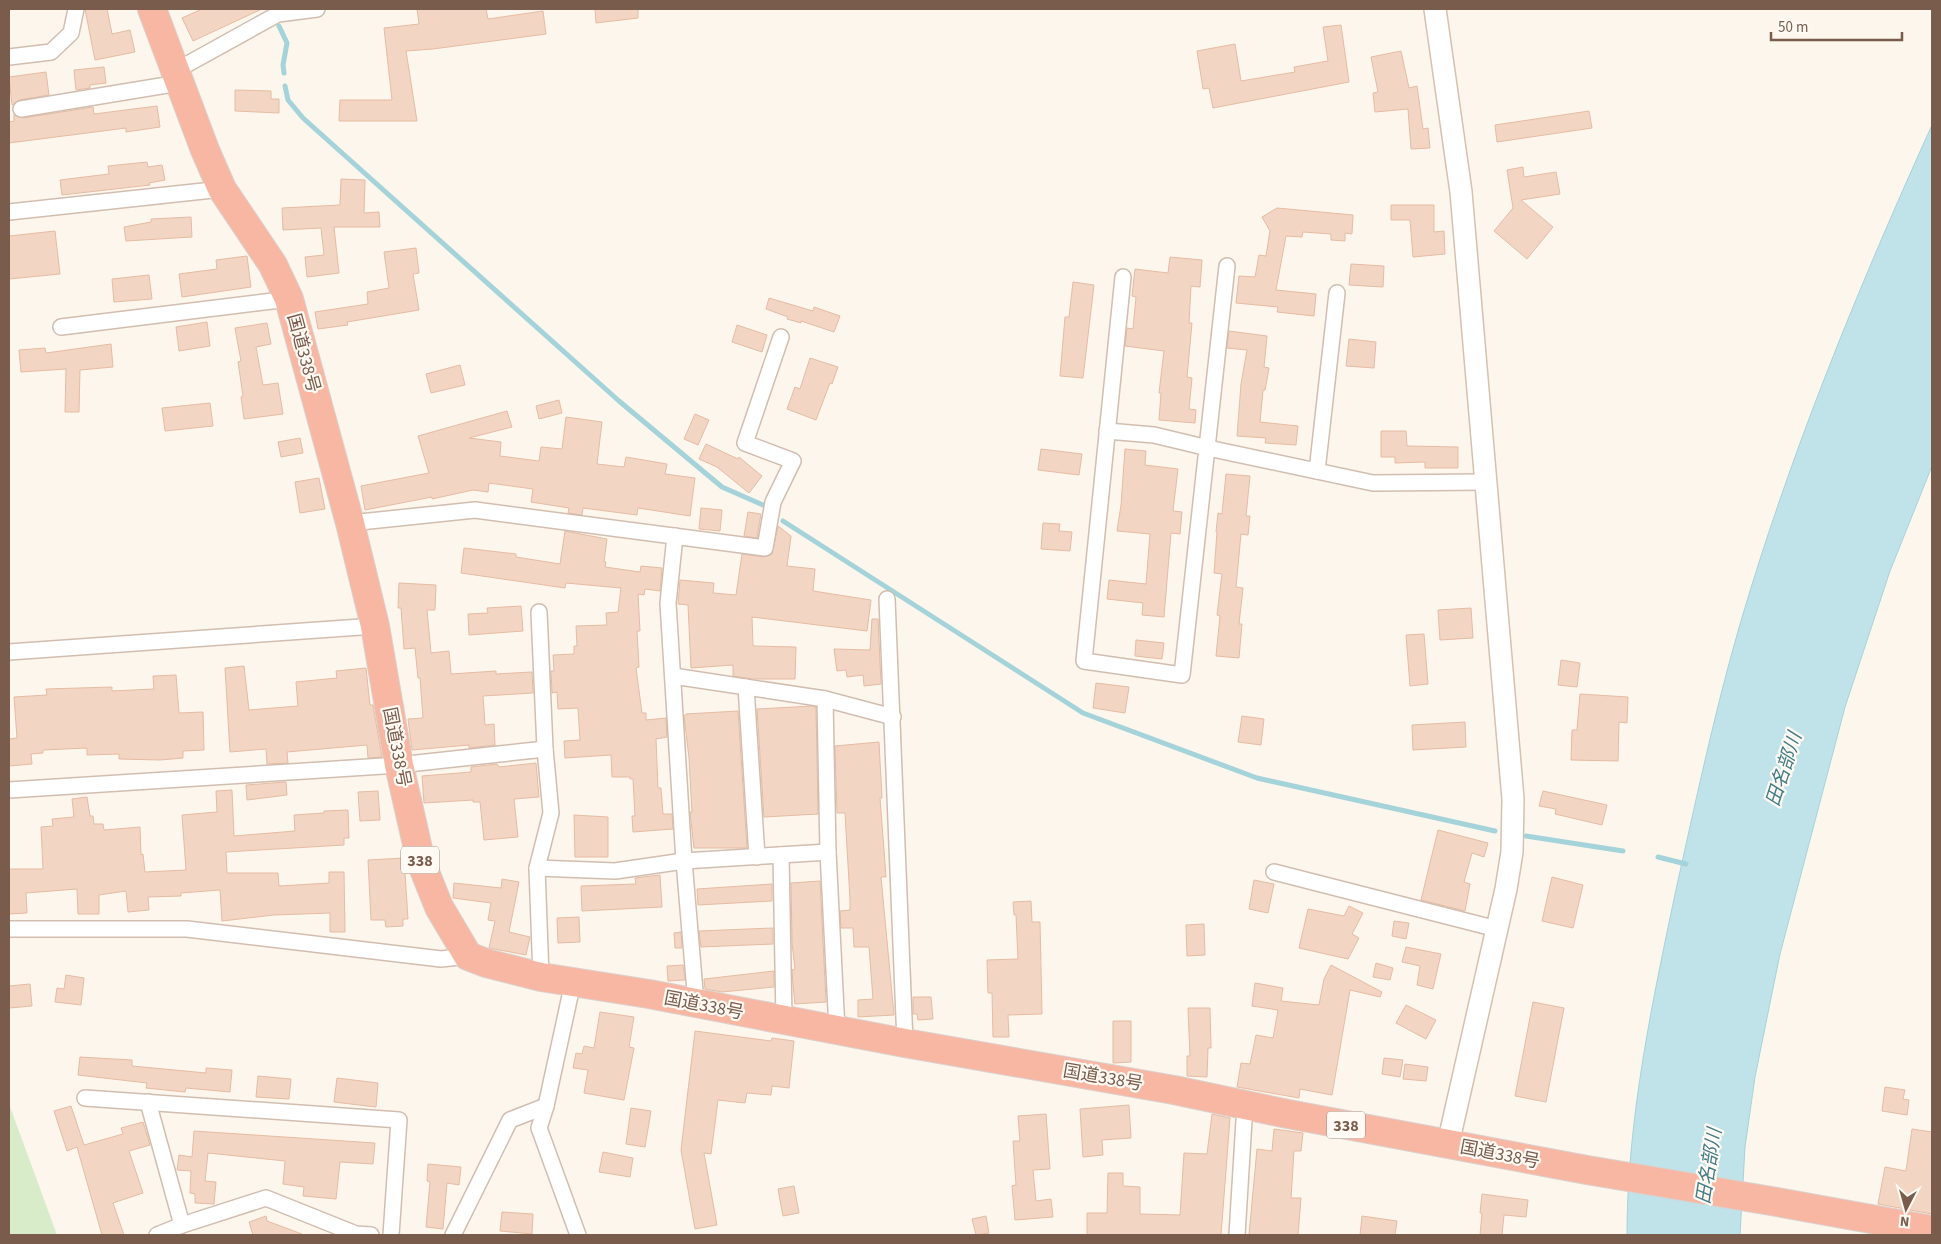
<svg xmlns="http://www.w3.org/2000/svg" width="1941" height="1244" viewBox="0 0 1941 1244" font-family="'Source Sans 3','Noto Sans JP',sans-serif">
<rect width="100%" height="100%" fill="#fdf6ec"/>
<!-- green -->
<path fill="#d8ecc9" d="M9,1104L57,1235H9Z"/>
<!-- water -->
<path fill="#bfe3e8" stroke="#a5d3da" d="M1932,125V466L1890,571L1845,707L1780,954L1755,1077L1745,1147L1740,1235H1627C1627,1119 1653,998 1677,885C1699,786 1720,687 1750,591C1799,432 1863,277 1932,125Z"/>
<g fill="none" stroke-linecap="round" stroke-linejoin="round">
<!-- stream -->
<g stroke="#a5d3da" stroke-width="5">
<path d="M279,26L287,43L283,65L284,73"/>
<path d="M285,86L288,100L303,118L619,401L722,487L763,505"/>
<path d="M783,521L1083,713L1257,778L1495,831"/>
<path d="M1526,836L1623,851"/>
<path d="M1658,857L1686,864"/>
</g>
</g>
<!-- building -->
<g fill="#f3d5c3" stroke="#e6bba3">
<path d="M85,9H107L112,34L130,30L135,52L95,60Z"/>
<path d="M202,9H262L193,41L182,18Z"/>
<path d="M417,9H486L488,19L543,11L546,34L433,49L406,51L417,121H339L340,100H392L384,28L419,24Z"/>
<path d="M595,9H638V18L596,23Z"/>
<path d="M1341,25L1349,82L1213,108L1209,88L1203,89L1197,51L1235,44L1241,81L1295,72L1294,67L1328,61L1323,27Z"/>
<path d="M1401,51L1409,88L1417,86L1423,129L1428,128L1430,148L1411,149L1408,109L1375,112L1373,93L1378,92L1371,57Z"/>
<path d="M104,67L106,83L90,85V88L76,90L74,70Z"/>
<path d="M46,72L49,95L19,100L12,105L9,77Z"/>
<path d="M235,90L271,91V99H279V113L235,111Z"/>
<path d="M157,106L160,127L126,132V128L9,143V122L14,121V115L23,118L93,107L94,114Z"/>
<path d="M1589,111L1592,128L1497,142L1495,125Z"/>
<path d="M147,162L148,167L162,165L165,180L149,183L150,185L62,195L60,180L109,174L108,166Z"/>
<path d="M1523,167L1524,177L1556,172L1560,194L1521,200L1553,227L1527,259L1494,231L1513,208L1507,170Z"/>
<path d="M341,179L365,180L364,213L379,212L380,227H334L339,273L307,277L305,257L324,255L321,228L283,230L282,208L340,205Z"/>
<path d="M1391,205H1434V232L1444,231L1445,254L1413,257L1410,220H1391Z"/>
<path d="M1277,208L1353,215L1352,234L1345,233V241L1331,240V234L1303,232L1302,237L1286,236L1276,290L1316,294L1314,316L1277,312L1278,307L1236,303L1239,276L1255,277L1259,255L1266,256L1270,231L1262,217Z"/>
<path d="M191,217L192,237L126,241L124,227L151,222V219Z"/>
<path d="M55,231L60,274L9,279V236Z"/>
<path d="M416,248L419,273L413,274L419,310L347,322L348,325L318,329L315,312L368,304L367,292L389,288L384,252Z"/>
<path d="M247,256L251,287L182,297L179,274L217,269L216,260Z"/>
<path d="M1170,257L1202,260L1200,287L1191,286L1189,323H1192L1187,377L1192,378L1189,409L1196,410L1195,423L1159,420L1161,393H1159L1164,351L1125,346L1127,328L1133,329L1136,297L1132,296L1135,269L1168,273Z"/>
<path d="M1351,264L1384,266L1383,287L1349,285Z"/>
<path d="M149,275L152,299L114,302L112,279Z"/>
<path d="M1073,282L1094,285L1083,378L1060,376L1065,317H1069Z"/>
<path d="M769,298L813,311L814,307L840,316L834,332L801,321V323L787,319L788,317L766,309Z"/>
<path d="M207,322L210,346L179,351L176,327Z"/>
<path d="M267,323L271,344L256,347L263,385L278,383L283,414L244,419L241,397L243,396L238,362L241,361L235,328Z"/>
<path d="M737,325L767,335L762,352L732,342Z"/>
<path d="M1229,331L1267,336L1264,367L1269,368L1265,390H1263L1260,422L1298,426L1296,445L1265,443L1266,438L1237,436L1241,384L1247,350L1227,348Z"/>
<path d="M1349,339L1376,342L1374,368L1346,366Z"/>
<path d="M111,344L113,367L80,370L79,412H65L66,369L21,372L19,350L45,348L46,353Z"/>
<path d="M810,358L838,367L832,384L830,383L816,420L787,409L795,387L800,389Z"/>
<path d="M460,365L465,385L431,393L426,374Z"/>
<path d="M559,400L562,413L539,419L536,406Z"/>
<path d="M210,403L213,426L165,431L162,408Z"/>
<path d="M507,411L512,427L469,438L501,442L500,456L539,461L541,447L562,449L566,417L602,422L597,464L624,467L626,457L667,464L665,474L695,478L690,516L638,508L637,515L583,508L582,515L568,513L569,508L531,502L533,489L489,483L488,492L473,490L432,499V497L365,510L361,486L429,473L418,436Z"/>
<path d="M695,414L709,420L698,445L684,439Z"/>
<path d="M1381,431H1406L1407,446L1458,447V468H1425V462L1395,463V457H1381Z"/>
<path d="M300,438L303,453L281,457L278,442Z"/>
<path d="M706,444L738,459L739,457L762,476L749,493L717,467L699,459Z"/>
<path d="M1041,449L1082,454L1079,475L1038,470Z"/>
<path d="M1125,449L1146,451L1145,465L1178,469L1173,511L1182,512L1180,534L1171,533L1164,617L1142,615L1143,603L1107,599L1109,580L1146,584L1150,534L1117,531L1121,505Z"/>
<path d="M1226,474L1250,476L1246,516H1250L1248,535L1241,534L1236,587L1243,588L1239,624H1242L1239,658L1216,656L1220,616L1217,615L1222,574L1214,573L1217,532H1216L1218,513L1222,514Z"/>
<path d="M319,478L325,509L300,513L295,482Z"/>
<path d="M701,508L722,510L720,531L699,529Z"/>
<path d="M748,512L761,514L757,538L744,536Z"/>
<path d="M1043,523L1060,524L1059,531L1072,532L1070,551L1041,549Z"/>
<path d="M778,526L791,536L787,566L815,569L813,591L871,600L867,631L752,617L753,646L796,647L795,679H752L733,676V665L691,668L688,605L678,604L680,580L714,583L713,593L736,595L742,554L764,557L772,554Z"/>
<path d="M565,531L607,539L604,562H606L605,567L640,572L641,566L662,568L660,591L645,589L644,595L638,594L640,631H637L639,667L636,668L642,713H646V720L666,718L667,737L656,739L658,788H661L663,814H672L673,829L633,832L632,816H635L633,779H630V777H612L611,755L565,758L564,741L580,740L578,708L558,709L557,692L552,693L551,671H554L553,655L574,654V646H577L576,626L607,625L606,613L618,612L621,588L566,583L565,588L461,573L464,548L516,554V557L560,564Z"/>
<path d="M399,583L436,585L435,610H427L431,653L449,651L451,674L496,671V674L532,672L533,693L483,696L485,725L494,724L495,745L469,748V745L412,750L408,719L423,718L420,678H418L415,648L404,649L401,608H398Z"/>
<path d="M521,606L523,631L469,635L468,614L488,613L487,608Z"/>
<path d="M1471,608L1473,638L1440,640L1438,610Z"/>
<path d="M872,619H878L881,684L864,686L863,675L847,677L846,670L837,671L834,649L870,650Z"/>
<path d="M1424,634L1428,684L1410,686L1406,635Z"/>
<path d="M1136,640L1164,643L1162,659L1135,656Z"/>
<path d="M1561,660L1580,663L1577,687L1558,685Z"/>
<path d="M244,666L249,710L298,706L296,682L337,678L336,671L366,668L370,705H373L382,757L368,758L367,745L287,752L288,763L267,764L266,749L230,752L225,668Z"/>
<path d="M176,675L179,713L203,712L204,750L183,751V758L160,760L119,759V754L87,755V748L43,750V753L31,754L32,764L9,766V739L17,738L14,697L47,695L46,689L112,687V691L154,689L153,676Z"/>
<path d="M1096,683L1129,687L1125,713L1093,708Z"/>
<path d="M1580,694L1628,697L1627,723L1619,722L1618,761L1571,760L1572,730H1577Z"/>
<path d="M812,706L816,707L818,814L764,817L757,709Z"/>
<path d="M738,711L747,848H694L690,812H692L689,758L684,716L686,714Z"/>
<path d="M1242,716L1264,719L1261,745L1238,742Z"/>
<path d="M1465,722L1466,747L1413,750L1412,725Z"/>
<path d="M879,742L882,798H880L886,877H881L894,1015L858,1017V1000L873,999L869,947H854L853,928H841L840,911L850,910V899L845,813H837L835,746Z"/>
<path d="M536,763L539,797L514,799L518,837L484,840L480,802H473V800L424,803L422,776L471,772V767L497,764L499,767Z"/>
<path d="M286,782L287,795L247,800L246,785Z"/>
<path d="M232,790L234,836L295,831L294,815L324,813V811L348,810L349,838H344V845L226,852L227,873H278L279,886L329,883V872H344L345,932H330V913L274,915L222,921L220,890L181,893V896L148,897L149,910L128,912L126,891L99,895V914H78L77,889L26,893L27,913L9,914V869H43L41,827L53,826L52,819L74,817L72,799L87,797L90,816H93L94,824H103L104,830L140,827L141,855L143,854L145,872L186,870L182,815L217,812L216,791Z"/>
<path d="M378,791L380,820L360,821L358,792Z"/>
<path d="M1543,791L1607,805L1602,825L1555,814L1556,809L1539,806Z"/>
<path d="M574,815L608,817V857H575Z"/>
<path d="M1438,830L1488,843L1484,857L1472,853L1464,882L1470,884L1465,911L1421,900Z"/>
<path d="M404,858L408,919H403V926L386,927L385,920H371L368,860Z"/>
<path d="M660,875L662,907L582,911L581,886L636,884L635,878Z"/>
<path d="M1552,877L1583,885L1573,928L1542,921Z"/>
<path d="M502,879L519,882L509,932L530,937L526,955L489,948L495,921L488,920L491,903L453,898L454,883L501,888Z"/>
<path d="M1254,880L1274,884L1268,913L1249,909Z"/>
<path d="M820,881L826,1002L795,1004L793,985L792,970L795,969L792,943L791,883Z"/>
<path d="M772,884V901L698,905L697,889Z"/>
<path d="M1031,901L1032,922H1040L1042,1014L1008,1015L1009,1037H993L992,993H988L987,960L1018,959L1016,915H1014L1013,902Z"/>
<path d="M1349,906L1363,913L1352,934L1359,938L1348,959L1299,948L1308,909L1344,916Z"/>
<path d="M579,917L580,942L558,943L557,918Z"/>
<path d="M1394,921L1409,923L1406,939L1392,936Z"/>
<path d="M1204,924L1205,955L1187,956L1186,925Z"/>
<path d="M773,928V944L701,947L699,931Z"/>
<path d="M681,932L682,948H675L674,933Z"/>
<path d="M1406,947L1441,954L1433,989L1417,985L1420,966L1402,962Z"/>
<path d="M1376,963L1393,968L1390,980L1373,977Z"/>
<path d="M683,965L685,980L668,981L667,966Z"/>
<path d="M1331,965L1382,992L1380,997L1350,990L1332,1095L1300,1089L1299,1098L1237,1087L1241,1063L1250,1064L1256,1035L1273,1038L1278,1010L1252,1006L1255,983L1283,988L1281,1001L1319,1005L1324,979Z"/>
<path d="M774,971V987L722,992L705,989L704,979Z"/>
<path d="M66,975L84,978L81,1005L55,1002L57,988L64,989Z"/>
<path d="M30,984L32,1006L9,1008V986Z"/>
<path d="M913,997H931L933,1019L918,1020L917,1014H913Z"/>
<path d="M1533,1002L1564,1008L1546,1102L1515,1096Z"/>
<path d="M1406,1005L1436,1020L1426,1039L1396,1023Z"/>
<path d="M1188,1008H1210L1211,1048H1208L1207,1077L1187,1076V1056H1190Z"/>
<path d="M600,1012L634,1017L629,1047L634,1048L624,1100L584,1093L588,1070L573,1068L576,1053L582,1054L584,1046L594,1048Z"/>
<path d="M1113,1021H1131V1062L1113,1063Z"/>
<path d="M695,1031L771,1041L772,1038L794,1041L789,1088L772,1086L771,1095L747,1093L745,1103L718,1100L711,1154L704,1153L717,1225L695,1229L681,1150Z"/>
<path d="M80,1057L132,1060V1066L206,1073V1068L232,1070L230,1092L186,1088L185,1092L146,1088L147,1083L78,1075Z"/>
<path d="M1384,1058L1403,1060L1400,1077L1382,1074Z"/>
<path d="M1405,1064L1428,1067L1426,1081L1403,1079Z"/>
<path d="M258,1076L291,1079L289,1099L256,1097Z"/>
<path d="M337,1078L378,1083L376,1107L334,1102Z"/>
<path d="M1885,1087L1905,1090L1903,1099L1909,1100L1907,1115L1882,1111Z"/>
<path d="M1129,1105L1131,1138L1102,1140L1103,1155L1083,1157L1080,1109Z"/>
<path d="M71,1106L84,1145L123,1134L121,1128L143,1122L150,1145L129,1151L143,1193L113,1203L124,1235H102L77,1147L67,1151L54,1111Z"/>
<path d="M631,1108L651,1111L645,1147L626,1144Z"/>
<path d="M1046,1114L1050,1169L1033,1170L1036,1201L1051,1199L1053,1217L1015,1220L1012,1186L1016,1185L1013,1141H1020L1018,1116Z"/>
<path d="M1212,1114L1230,1118L1221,1235H1087V1213H1107L1108,1173H1123V1186L1140,1187V1214L1180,1215L1184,1153L1207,1154Z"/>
<path d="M1274,1129L1303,1133L1301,1151H1294L1291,1198H1301L1298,1235H1249L1257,1149L1272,1151Z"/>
<path d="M1912,1129L1932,1132V1214L1878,1204L1885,1167L1906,1171Z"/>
<path d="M194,1131L375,1143L373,1164L340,1162L336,1199L303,1196L304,1187L283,1184L285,1161L208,1153L205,1181L216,1182L214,1204L195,1203V1194L190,1193L191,1171L177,1170L179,1155L192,1157Z"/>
<path d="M603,1152L633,1158L630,1177L599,1172Z"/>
<path d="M428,1164L461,1167L459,1185L447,1183L443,1229L426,1227L430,1182L427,1181Z"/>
<path d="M794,1186L799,1213L783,1216L778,1189Z"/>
<path d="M1482,1194L1528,1200L1526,1217L1504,1215L1502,1235H1480L1482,1213H1480Z"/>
<path d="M502,1212L533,1214L532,1234L500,1231Z"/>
<path d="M266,1216L267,1221L302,1234V1235H253L249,1222Z"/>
<path d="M986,1216L989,1233L976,1235L972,1219Z"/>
<path d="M1362,1216L1397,1221L1395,1235H1360Z"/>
</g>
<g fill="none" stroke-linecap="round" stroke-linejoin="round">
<defs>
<g id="street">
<path d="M9,57L51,52L71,33L76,9"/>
<path d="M175,71L278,14L317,9"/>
<path d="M21,109L179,83"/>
<path d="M9,212L222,189"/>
<path d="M1123,277L1084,661L1182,675L1227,266"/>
<path d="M61,327L289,299"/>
<path d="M1107,431L1154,435L1208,448L1373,483L1486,482"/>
<path d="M1317,471L1337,293"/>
<path d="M350,523L475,510L765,548L773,502L793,461L745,443L781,337"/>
<path d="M675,536L668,603L684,861L696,1003"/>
<path d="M887,599L905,1043"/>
<path d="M539,612L545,749L551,813L537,868L541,977"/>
<path d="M9,652L375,626"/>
<path d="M673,676L825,699L893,717"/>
<path d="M746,687L757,857"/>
<path d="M825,699L828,852L837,1030"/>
<path d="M9,790L399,765L545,749"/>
<path d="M781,855L784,1020"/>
<path d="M537,868L615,871L684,861L828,852"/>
<path d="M1274,872L1497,929"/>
<path d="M9,929H187L441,959L468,956"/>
<path d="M573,982L546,1106L539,1128L578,1235"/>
<path d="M85,1098L399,1120L391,1235"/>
<path d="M148,1102L182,1225"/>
<path d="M157,1235L182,1225L266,1198L356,1234L371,1235"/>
<path d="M453,1235L510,1120L546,1106"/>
<path d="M1237,1235L1245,1104"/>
</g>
<path id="secondary" d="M1435,9L1461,192L1513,799L1512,852L1506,889L1448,1144"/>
<path id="highway" d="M152,9L205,150L222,189L273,265L289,299L350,523L375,626L399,765L421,862L439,907L468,956L486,963L541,977L649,994L905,1043L1174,1090L1288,1114L1587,1170L1777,1202L1932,1230"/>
</defs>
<!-- street casing -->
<use href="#street" stroke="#d1beb0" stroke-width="18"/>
<!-- secondary casing -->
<use href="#secondary" stroke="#d6c0b0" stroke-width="24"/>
<!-- highway casing -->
<use href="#highway" stroke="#dad1cd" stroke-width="30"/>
<!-- street -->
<use href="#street" stroke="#fff" stroke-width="15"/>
<!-- secondary -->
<use href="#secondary" stroke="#fff" stroke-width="21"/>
<!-- highway -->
<use href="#highway" stroke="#f7b7a3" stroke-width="28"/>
</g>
<g text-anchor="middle" stroke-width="4.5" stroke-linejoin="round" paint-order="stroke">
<!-- shield labels -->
<g fill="#fffaf3" stroke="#a28b7f" stroke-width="1">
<rect x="401" y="846.5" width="38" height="27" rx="4"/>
<rect x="1327" y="1111.5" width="38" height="27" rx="4"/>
</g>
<g font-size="16" font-weight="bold" fill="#7a5c4d">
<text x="420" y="866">338</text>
<text x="1346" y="1131">338</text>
</g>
<!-- street labels -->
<g font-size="18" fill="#7a5c4d" stroke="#fffaf3">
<text transform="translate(304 353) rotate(75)" y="6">国道338号</text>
<text transform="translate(397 747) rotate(79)" y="6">国道338号</text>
<text transform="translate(704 1005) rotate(11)" y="6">国道338号</text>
<text transform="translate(1103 1077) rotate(10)" y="6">国道338号</text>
<text transform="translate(1500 1154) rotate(11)" y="6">国道338号</text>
</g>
<!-- water labels -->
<g font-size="19" font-style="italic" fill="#437c86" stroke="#fffaf3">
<text transform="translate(1783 769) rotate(-72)" y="7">田名部川</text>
<text transform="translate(1708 1166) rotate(-81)" y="7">田名部川</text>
</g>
</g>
<!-- border -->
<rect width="1941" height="1244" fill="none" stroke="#7a5c4d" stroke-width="20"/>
<!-- north arrow -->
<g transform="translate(1906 1209) rotate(186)" stroke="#fffaf3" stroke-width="4" paint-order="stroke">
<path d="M0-4L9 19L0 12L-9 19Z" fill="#7a5c4d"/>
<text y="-8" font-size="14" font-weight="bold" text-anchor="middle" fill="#7a5c4d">N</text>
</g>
<!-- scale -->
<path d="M1771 32v8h131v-8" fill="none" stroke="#7a5c4d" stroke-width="2.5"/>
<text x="1778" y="32" font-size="15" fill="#7a5c4d" stroke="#fffaf3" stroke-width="4" paint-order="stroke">50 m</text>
</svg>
